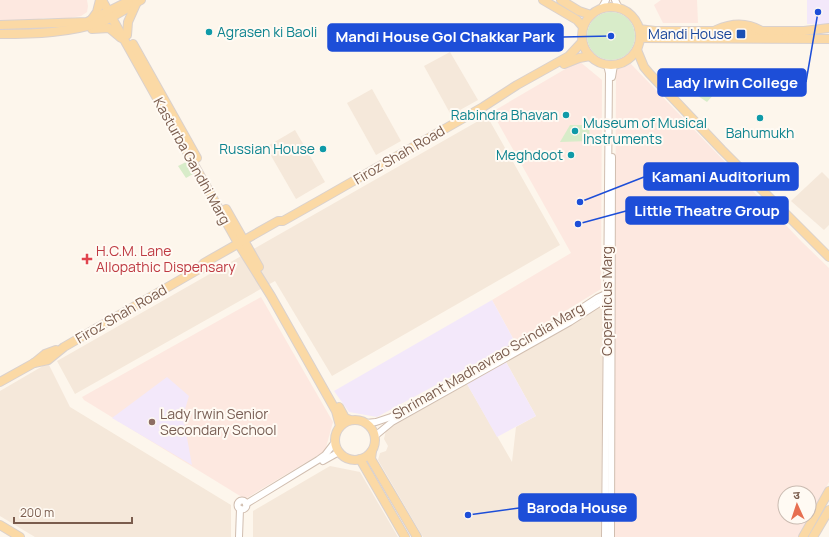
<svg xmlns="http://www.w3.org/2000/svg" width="829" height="537" viewBox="0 0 829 537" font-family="Manrope,'Noto Sans Devanagari',sans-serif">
<rect width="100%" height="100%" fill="#fdf6ec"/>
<!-- residential -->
<g fill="#f5e8da">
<path d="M450,52L478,100L451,115L424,66Z"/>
<path d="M372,89L401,141L376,155L347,103Z"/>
<path d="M487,116L560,245L332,376L275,281L75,394L57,361Z"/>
<path d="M295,130L325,182L296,199L266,147Z"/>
<path d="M822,172L829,179V225L824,230L791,201Z"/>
<path d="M603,302L601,537H423L378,460L380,453L386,451L388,446L384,439L386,430L467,384L512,462L516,427L536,416L506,362Z"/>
<path d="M48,363L70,407L231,505V537H35L0,516V391Z"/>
<path d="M330,466L360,472L398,537H253V511Z"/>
</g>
<!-- commercial -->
<g fill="#fde8e0" fill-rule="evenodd">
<path d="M0,0H87L88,6L87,12L81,16L69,18H43L19,24L0,23Z"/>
<path d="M661,0H697L698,23H663L654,5Z"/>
<path d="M579,61L602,80L601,289L515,342L492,300L571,253L492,112Z"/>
<path d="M631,64L802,242L829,268V482L798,537H614L616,70ZM785,493H809V517H785Z"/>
<path d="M261,297L333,422L325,451L245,499L84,400L82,397Z"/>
</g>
<!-- education -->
<g fill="#f3e8fa">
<rect x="807" y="0" width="22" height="24"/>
<path d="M492,300L515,342L377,417L349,412L334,391Z"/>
<path d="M506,362L536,416L497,437L467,384Z"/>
<path d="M167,377L189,396L183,416L192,465L112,418Z"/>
</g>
<!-- green -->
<g fill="#d8ecc9">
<circle cx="611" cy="36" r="24"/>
<path d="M706,84L716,92L707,102L698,96V92Z"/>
<path d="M570,125H589L590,141L560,142Z"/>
<path d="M186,162L193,174L186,178L178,166Z"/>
</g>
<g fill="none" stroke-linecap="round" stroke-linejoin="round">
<defs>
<g id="minor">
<path d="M615,0L619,8"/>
<path d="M601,9L606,0"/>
<path d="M612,77L614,65"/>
<path d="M366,423L376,422L391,417L571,315L597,298L610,292"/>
<path d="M375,436L392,422L570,322L609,297"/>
<path d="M323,461L339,452"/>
<circle cx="242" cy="505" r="4.5"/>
<path d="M246,504L318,460L325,455L335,442"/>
<path d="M239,537L240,509"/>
<path d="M605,537L609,73L607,65"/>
<path d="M611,537L612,157"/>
</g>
<g id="major">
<path d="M102,0L238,243L271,296L336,411L340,426"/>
<path d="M543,0L577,20L583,27"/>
<path d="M561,0L579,11L591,15"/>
<circle cx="611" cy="36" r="29"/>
<path d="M92,19L97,12L100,0"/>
<path d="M0,25L87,22L131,0"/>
<path d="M92,29L109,28L121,38"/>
<path d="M639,29L655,31H804L829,28"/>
<path d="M716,30C732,23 746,22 762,31"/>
<path d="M0,34C34,34 71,33 104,21C117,15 129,7 141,0"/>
<path d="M127,35L128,22L136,4"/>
<path d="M640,38L829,39"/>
<path d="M133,44L197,158"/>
<path d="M637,50L644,67L649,73L722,150L829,257"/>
<path d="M564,64L579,58L590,56"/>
<path d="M226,209L259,267"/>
<path d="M199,269L204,263L278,221H283L322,199L483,107L517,85L569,56L582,42"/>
<path d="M34,363L48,360L64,347L199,269L204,268"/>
<path d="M0,382L34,363L45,354L56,350"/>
<path d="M339,407L345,418L350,420"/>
<circle cx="355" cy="440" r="20"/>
<path d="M372,451L371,459L417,537"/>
<path d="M360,459L405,537"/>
<path d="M0,525L20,537"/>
<path d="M803,537L829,491"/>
<path d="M813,537L829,510"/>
</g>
</defs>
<!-- minor casing -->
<use href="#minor" stroke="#d1beb0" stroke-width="8"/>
<!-- major casing -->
<use href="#major" stroke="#dad1cd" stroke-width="10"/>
<!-- minor -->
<use href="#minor" stroke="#fff" stroke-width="6"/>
<!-- major -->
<use href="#major" stroke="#fbd9a5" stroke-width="8"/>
</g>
<!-- markers -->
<g fill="#0f9aa8" stroke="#fffaf3" stroke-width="1.5">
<circle cx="209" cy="32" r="4"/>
<circle cx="566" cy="115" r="4"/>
<circle cx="760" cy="118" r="4"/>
<circle cx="575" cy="131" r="4"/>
<circle cx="323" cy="149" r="4"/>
<circle cx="571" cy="155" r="4"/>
</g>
<rect fill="#1a4fb4" stroke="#fffaf3" stroke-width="1.5" x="736" y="29" width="10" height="10" rx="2"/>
<path fill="#e0444e" stroke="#fffaf3" stroke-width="1.5" d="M85 253h4v4h4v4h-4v4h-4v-4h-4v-4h4z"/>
<circle fill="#8d6e63" stroke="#fffaf3" stroke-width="1.5" cx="152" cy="422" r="4"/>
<g text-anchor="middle" stroke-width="4" stroke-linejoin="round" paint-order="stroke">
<!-- culture labels -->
<g font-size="14" fill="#0d838f" stroke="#fffaf3" text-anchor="end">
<text x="217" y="37" text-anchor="start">Agrasen ki Baoli</text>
<text x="558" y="120">Rabindra Bhavan</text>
<text x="583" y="128" text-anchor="start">Museum of Musical<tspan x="583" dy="16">Instruments</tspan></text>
<text x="760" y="138" text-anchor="middle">Bahumukh</text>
<text x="315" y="154">Russian House</text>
<text x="563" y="160">Meghdoot</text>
</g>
<!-- transit labels -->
<g font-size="14" fill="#164399" stroke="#fffaf3" text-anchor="end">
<text x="732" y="39">Mandi House</text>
</g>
<!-- street labels -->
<g font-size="14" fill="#7a5c4d" stroke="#fffaf3">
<text transform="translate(399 155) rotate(-30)" y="5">Firoz Shah Road</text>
<text transform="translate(192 161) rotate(61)" y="5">Kasturba Gandhi Marg</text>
<text transform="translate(607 301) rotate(-90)" y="5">Copernicus Marg</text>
<text transform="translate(121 314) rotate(-30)" y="5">Firoz Shah Road</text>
<text transform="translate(488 361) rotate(-30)" y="5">Shrimant Madhavrao Scindia Marg</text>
</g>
<!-- health labels -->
<g font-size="14" fill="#be3a42" stroke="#fffaf3" text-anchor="start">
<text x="96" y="256">H.C.M. Lane<tspan x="96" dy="16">Allopathic Dispensary</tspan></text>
</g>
<!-- education labels -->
<g font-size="14" fill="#785e54" stroke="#fffaf3" text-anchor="start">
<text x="160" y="419">Lady Irwin Senior<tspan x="160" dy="16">Secondary School</tspan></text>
</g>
</g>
<!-- callouts -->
<path fill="none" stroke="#1d4ed8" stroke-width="1.5" d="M611 36L563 37M818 12L806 82M580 202L644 177M578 224L626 211M468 515L519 508"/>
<g fill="#1d4ed8" stroke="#fffaf3" stroke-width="1.5">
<circle cx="611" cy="36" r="4"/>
<circle cx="818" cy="12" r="4"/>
<circle cx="580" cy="202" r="4"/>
<circle cx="578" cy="224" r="4"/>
<circle cx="468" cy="515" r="4"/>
</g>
<g fill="#1d4ed8" stroke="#1d4ed8" stroke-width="1.5">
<rect x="328" y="24" width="235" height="27" rx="4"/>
<rect x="658" y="69" width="148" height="27" rx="4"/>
<rect x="644" y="163" width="154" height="27" rx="4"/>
<rect x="626" y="197" width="162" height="27" rx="4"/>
<rect x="519" y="494" width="117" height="27" rx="4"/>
</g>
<g font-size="15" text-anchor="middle" font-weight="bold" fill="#fff">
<text x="445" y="42">Mandi House Gol Chakkar Park</text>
<text x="732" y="88">Lady Irwin College</text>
<text x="721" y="182">Kamani Auditorium</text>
<text x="707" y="216">Little Theatre Group</text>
<text x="577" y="513">Baroda House</text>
</g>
<!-- north arrow -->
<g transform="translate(797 505) rotate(357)"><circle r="19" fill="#fffaf3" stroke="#cabbb1"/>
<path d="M0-3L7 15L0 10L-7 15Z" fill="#e76f51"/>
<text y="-6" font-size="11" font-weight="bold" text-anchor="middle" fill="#7a5c4d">उ</text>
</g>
<!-- scale -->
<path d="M14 517v6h118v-6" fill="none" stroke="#7a5c4d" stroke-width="2"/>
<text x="20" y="517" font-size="12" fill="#7a5c4d" stroke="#fffaf3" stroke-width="3" paint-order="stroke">200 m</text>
</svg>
